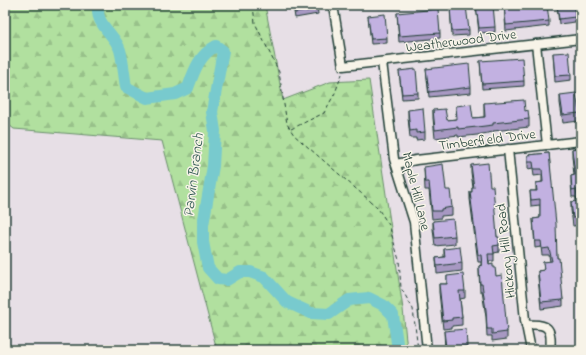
<svg xmlns="http://www.w3.org/2000/svg" width="586" height="355" viewBox="0 0 586 355" font-family="'Indie Flower',sans-serif">
<defs>
<pattern id="forest-firs" width="22" height="20" patternUnits="userSpaceOnUse"><rect width="22" height="20" fill="#b1e09f"/><path d="M5 1l3.5 6h-7zM16 11l3.5 6h-7z" fill="#98c18a"/></pattern>
</defs>
<rect width="100%" height="100%" fill="#e7dfe6"/>
<filter id="ink" filterUnits="userSpaceOnUse"><feTurbulence type="fractalNoise" baseFrequency=".025" numOctaves="2"/><feDisplacementMap in="SourceGraphic" scale="8" xChannelSelector="R" yChannelSelector="G"/><feConvolveMatrix kernelMatrix="1 2 1 2 8 2 1 2 1" color-interpolation-filters="sRGB"/></filter>
<g filter="url(#ink)">
<!-- forest -->
<path fill="url(#forest-firs)" stroke="#688e6a" d="M5,5H265L283,100L330,82L369,80L403,309L407,350H217L162,141L14,129L5,122Z"/>
<g fill="none" stroke-linecap="round" stroke-linejoin="round">
<!-- river -->
<path stroke="#78cace" stroke-width="12" d="M99,5C93,23 115,34 120,50C123,61 124,75 126,87L147,98L175,94L188,88C194,71 199,55 216,46L223,51L212,112L215,131L213,166L203,225V242L208,268L218,279L227,280L240,272H250L264,277L287,302L311,313L329,314L349,300L369,298L383,305L393,315L398,350"/>
<defs>
<g id="minor">
<path d="M333,5L343,66L581,39"/>
<path d="M536,44L547,145"/>
<path d="M382,62L394,159L414,222L427,350"/>
<path d="M508,149L525,320L531,350"/>
<path d="M396,164L416,160L581,141"/>
<path d="M526,325C547,323 553,327 550,350"/>
</g>
</defs>
<!-- minor casing -->
<use href="#minor" stroke="#1f3d34" stroke-width="11"/>
<!-- path -->
<g stroke="#1f3d34" stroke-width="1" stroke-dasharray="4 3" stroke-linecap="butt">
<path d="M253,5L255,23L279,72L287,124L294,135L377,207L389,225L399,260L401,288L413,309L418,350"/>
<path d="M291,129L324,113L335,93L342,74"/>
</g>
<!-- minor -->
<use href="#minor" stroke="#f7f3e8" stroke-width="8"/>
</g>
<!-- wall -->
<g fill="#a798c2" stroke="#1f3d34">
<path d="M293,5H317L318,14L295,18Z"/>
<path d="M476,5L495,27V32L479,33Z"/>
<path d="M504,5L549,21V26L506,31Z"/>
<path d="M557,5H574L575,22L559,24Z"/>
<path d="M450,8L469,30V35L452,36Z"/>
<path d="M397,13L440,33V38L399,42Z"/>
<path d="M368,16L387,38V43L371,44Z"/>
<path d="M553,53L571,75V80L555,82Z"/>
<path d="M480,61L524,81V86L482,89Z"/>
<path d="M426,69L471,87V93L429,97Z"/>
<path d="M399,71L418,93V98L402,99Z"/>
<path d="M560,95L579,113V121L563,123L560,103Z"/>
<path d="M484,103L525,111L529,119V127L493,131V132L477,135L458,137V135L435,138L433,118V110L447,120L456,119V106L473,118L484,117Z"/>
<path d="M408,110L425,132V139L416,140V138H410L408,117Z"/>
<path d="M581,147V225L573,226L571,210V202H577L576,197H572L571,183V176L574,175L572,156V149Z"/>
<path d="M549,153L557,258L563,300V306L541,309L538,277V271L544,270L543,262H550L549,255H542L541,247L535,248L533,219L540,218V205L531,206L530,191H536V183L542,182V175L534,176L533,168L528,169V155Z"/>
<path d="M471,165L490,186L497,237L499,245V252L494,253V261H489V265L493,267L496,276L507,332V339L492,341V336H487L486,317L482,291H480L479,273V266L481,265V262H478L470,199V192H472V188H473L471,172Z"/>
<path d="M424,167L446,190L452,207V215L441,216V218L432,219L429,190H425Z"/>
<path d="M433,221L455,236V244L435,246L433,229Z"/>
<path d="M581,229V278L580,279L577,230Z"/>
<path d="M444,249L462,263V271L437,274L436,258L444,257Z"/>
<path d="M447,276L465,291V298L460,299L462,317V325L452,326V328L443,329L439,292V284H447Z"/>
<path d="M444,331L467,346V350H445Z"/>
</g>
<!-- building -->
<g fill="#c2b1e1" stroke="#1f3d34">
<path d="M293,5H317L318,9L295,13Z"/>
<path d="M476,5H493L495,27L479,28Z"/>
<path d="M504,5H547L549,21L506,25Z"/>
<path d="M557,5H574L575,17L559,19Z"/>
<path d="M466,6L469,30L452,31L450,8Z"/>
<path d="M438,9L440,33L399,36L397,13Z"/>
<path d="M385,14L387,38L371,39L368,16Z"/>
<path d="M569,52L571,75L555,76L553,53Z"/>
<path d="M522,58L524,81L482,84L480,61Z"/>
<path d="M469,64L471,87L429,92L426,69Z"/>
<path d="M416,69L418,93L402,94L399,71Z"/>
<path d="M576,93L579,113L563,115L560,95Z"/>
<path d="M524,100L525,111L528,110L529,119L493,123V125L477,127L458,129V127L435,130L433,110L445,109L447,120L457,119L456,106L471,104L473,118L485,117L484,103Z"/>
<path d="M423,108L425,132L416,133V130L410,131L408,110Z"/>
<path d="M581,147V217L573,218L571,202L578,201L576,189L572,190L571,176L575,175L572,149Z"/>
<path d="M549,153L556,224L557,258H559L563,300L541,302L538,271L544,270L543,262L552,261L549,248L542,249L541,241H535L533,219L540,218V199L531,200L530,191H537L536,183L543,182L542,169H534L533,162H528V155Z"/>
<path d="M488,163L490,186H493L497,237H499V245L493,246L494,254H488L489,265L493,264V267H495L496,276L502,275L507,332L492,334V329H487L486,310L482,284H480L479,266L482,265L481,255H478L470,192H472V188H474L471,165Z"/>
<path d="M443,164L446,190H450L452,207L441,209V211H432L429,182H425L424,167Z"/>
<path d="M453,219L455,236L435,238L433,221Z"/>
<path d="M581,229V271H580L577,230Z"/>
<path d="M460,247L462,263L437,266L436,258L445,257L444,249Z"/>
<path d="M463,274L465,291H459L462,317L452,318V320L443,321L439,284H447V276Z"/>
<path d="M466,329L467,346L446,348L444,331Z"/>
<path d="M497,346L498,349L503,348V350H490V348Z"/>
</g>
</g>
<g text-anchor="middle" stroke-width="3" stroke-linejoin="round" paint-order="stroke">
<!-- street labels -->
<g font-size="14" fill="#1f3d34" stroke="#f7f3e8">
<text transform="translate(461 40) rotate(-7)" y="5">Weatherwood Drive</text>
<text transform="translate(487 139) rotate(-7)" y="5">Timberfield Drive</text>
<text transform="translate(417 191) rotate(76)" y="5">Maple Hill Lane</text>
<text transform="translate(505 251) rotate(-96)" y="5">Hickory Hill Road</text>
</g>
<!-- water labels -->
<g font-size="15" font-style="italic" fill="#315953" stroke="#f7f3e8">
<text transform="translate(193 175) rotate(-83)" y="5">Parvin Branch</text>
</g>
</g>
<!-- margin -->
<rect width="586" height="355" fill="none" stroke="#f7f3e8" stroke-width="20"/>
<rect x="10" y="10" width="566" height="335" fill="none" stroke="#1f3d34" stroke-width="1.5" filter="url(#ink)"/>
</svg>
